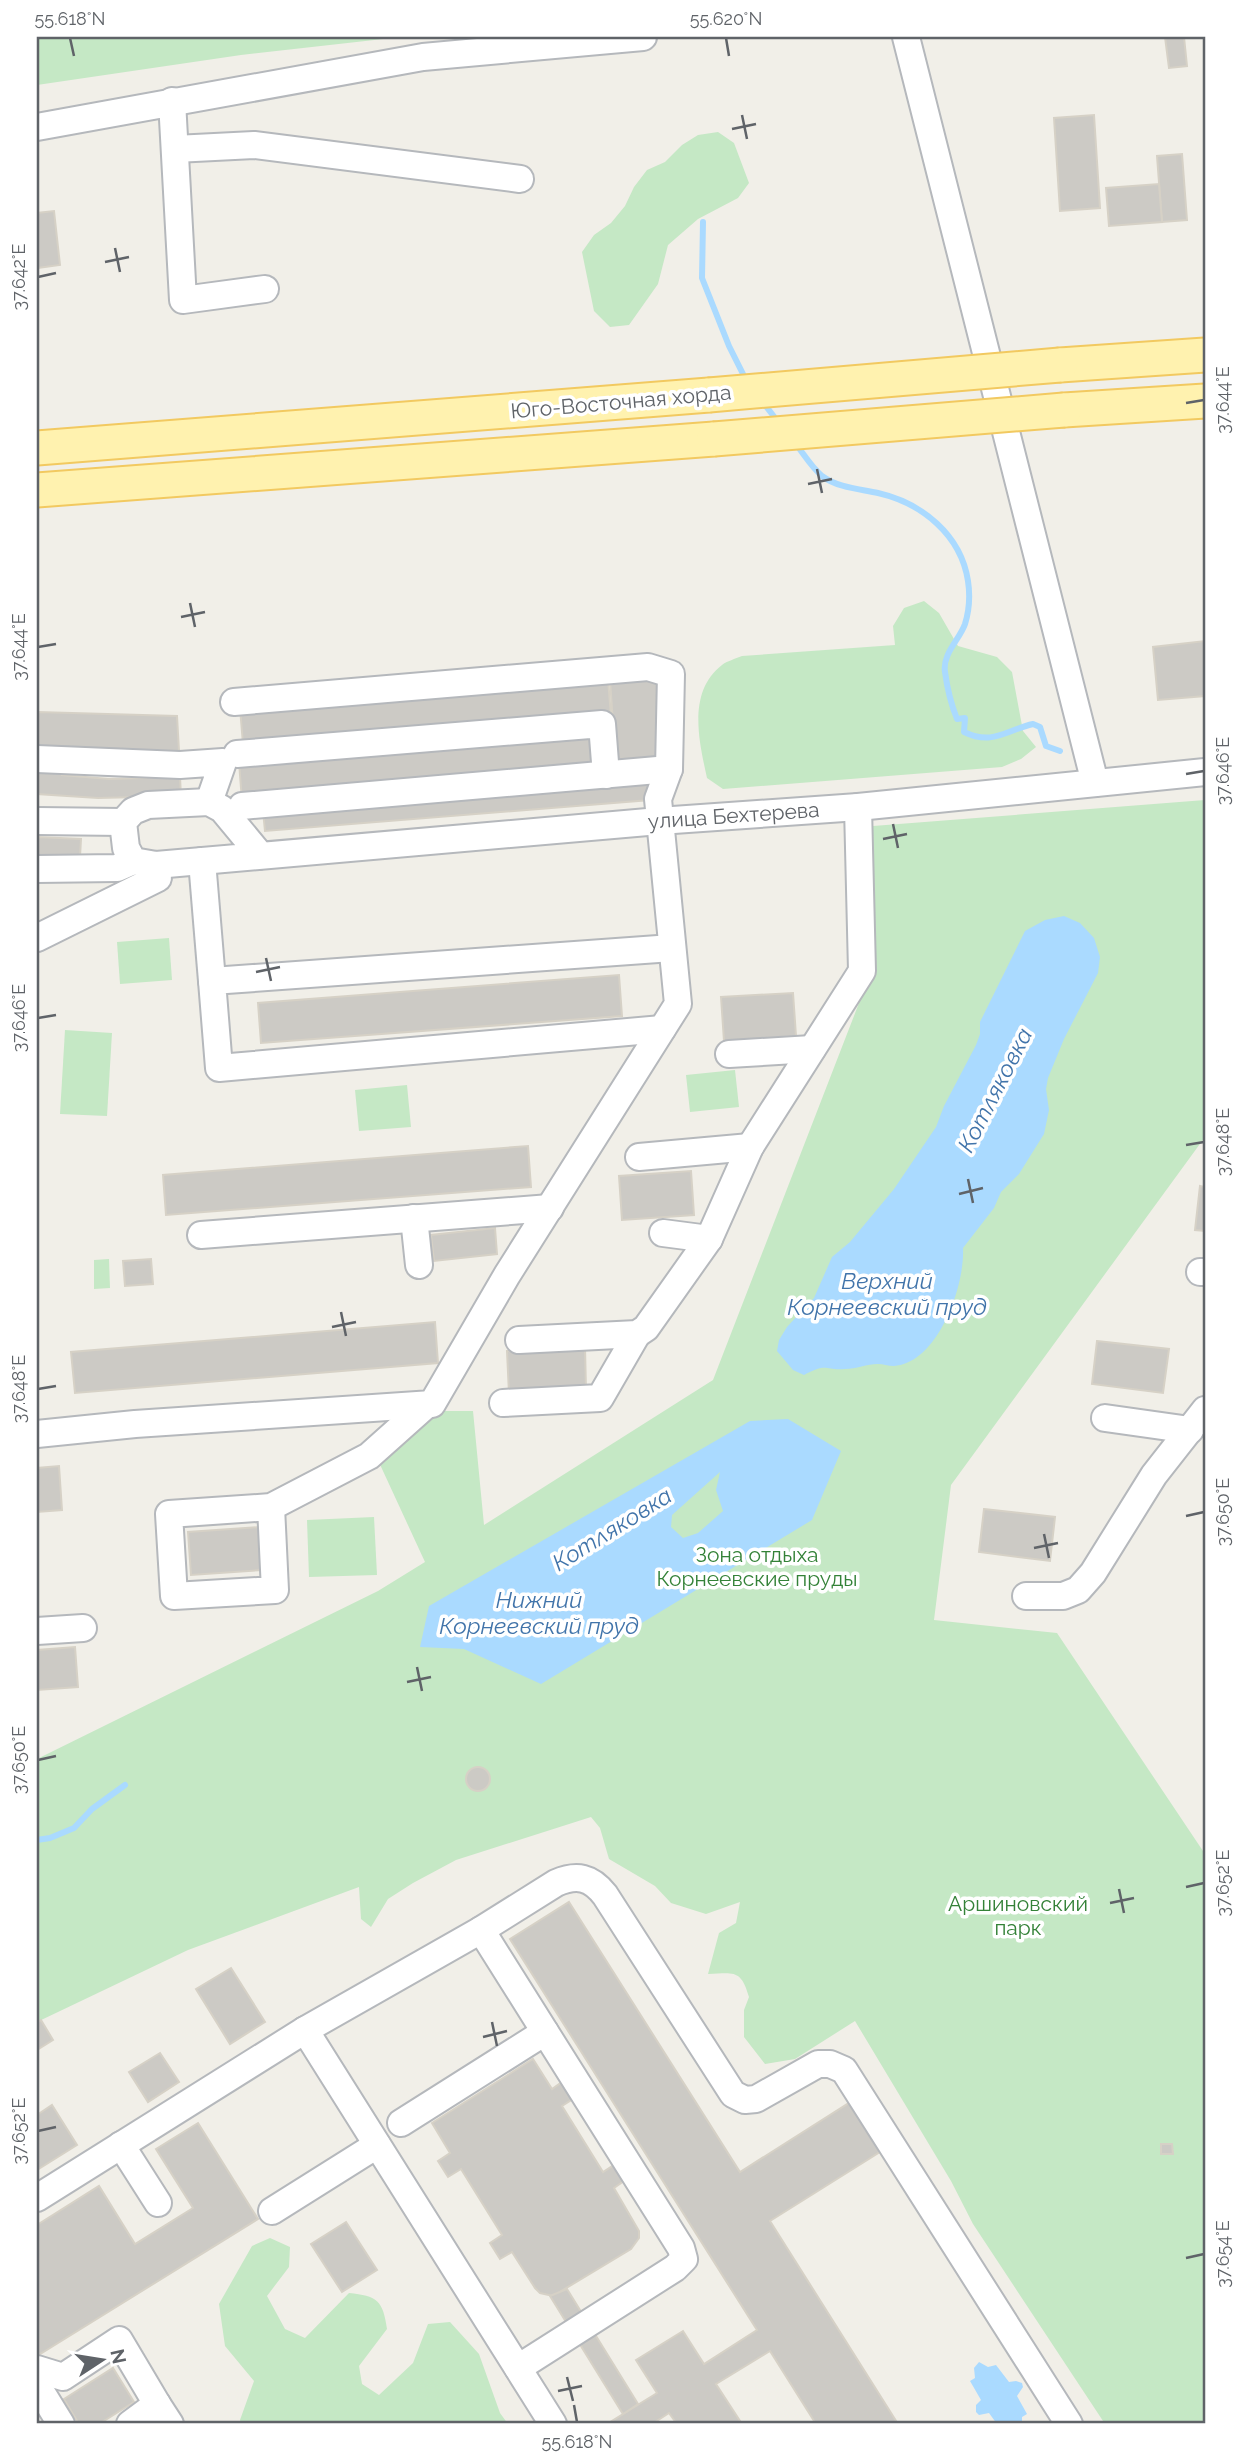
<svg xmlns="http://www.w3.org/2000/svg" width="1242" height="2461" viewBox="0 0 1242 2461" font-family="Raleway,sans-serif">
<rect width="100%" height="100%" fill="#f1efe8"/>
<!-- green -->
<g fill="#c5e8c5">
<path d="M37,37H401L241,55L37,85Z"/>
<path d="M718,132L734,143L749,183L738,198L698,219L668,245L658,284L629,325L610,327L594,311L582,252L594,235L611,223L625,206L634,187L647,170L665,162L682,145L698,135Z"/>
<path d="M924,601L939,613L958,646L997,657L1012,672L1023,731L1036,747L1021,759L1002,767L723,789L707,778C699,741 687,692 722,665C727,661 735,659 742,656L895,645L893,626L904,608Z"/>
<path d="M1205,800V1137L951,1485L934,1620L1057,1633L1205,1854V2424H1105L973,2224L951,2181L855,2021L795,2059L765,2064L744,2037V2010L749,1997C741,1969 734,1973 708,1974L719,1933L736,1923L740,1902L706,1914L671,1903L655,1886L609,1859L600,1828L591,1817L456,1860L413,1883L388,1899L371,1927L361,1919L359,1887L188,1950L37,2022V1759L378,1591L425,1562L377,1458L409,1429L417,1432L441,1411H473L484,1525L713,1380L871,972L873,826Z"/>
<path d="M169,938L172,980L120,984L117,942Z"/>
<path d="M65,1030L112,1033L107,1116L60,1114Z"/>
<path d="M735,1070L739,1107L690,1112L686,1075Z"/>
<path d="M407,1085L411,1127L359,1131L355,1090Z"/>
<path d="M109,1259L110,1288L94,1289V1260Z"/>
<path d="M374,1517L377,1575L309,1577L307,1520Z"/>
<path d="M270,2238L290,2247L289,2267L267,2296L285,2329L305,2338L349,2293C377,2296 383,2300 387,2329L359,2366L362,2384L379,2395L413,2363L428,2324L450,2322L479,2354L500,2413L508,2424H241L240,2420L254,2381L225,2346L219,2304L252,2246Z"/>
</g>
<!-- water -->
<g fill="#aadaff" fill-rule="evenodd">
<path d="M1064,916L1080,923L1094,938L1100,957L1098,973L1064,1039L1048,1078L1046,1089L1049,1110L1044,1134L1019,1174L1001,1192L994,1208L963,1248C965,1286 938,1363 894,1366C888,1366 883,1364 878,1364C867,1364 856,1369 845,1369C825,1371 828,1362 804,1375L793,1370L777,1351L779,1340L787,1327L814,1298L832,1257L850,1242L894,1189L936,1127L944,1106L976,1045L980,1034V1022L1025,931L1045,920Z"/>
<path d="M788,1419L841,1451L812,1520L541,1684L464,1649L420,1647L429,1606L750,1421ZM720,1472L716,1490L723,1511L698,1533L683,1538L671,1527L672,1515Z"/>
<path d="M979,2362L988,2367L996,2365L1009,2382L1016,2381L1022,2383L1023,2387L1017,2396L1027,2414L1022,2417V2424H997L989,2413L979,2415L976,2412V2405L981,2400L970,2381L975,2378L974,2368Z"/>
</g>
<g fill="none" stroke-linecap="round" stroke-linejoin="round">
<!-- stream -->
<g stroke="#aadaff" stroke-width="6">
<path d="M703,222L702,278L729,346L747,382"/>
<path d="M762,401L779,423"/>
<path d="M795,443C803,453 812,468 822,476C838,488 860,489 878,493C922,503 961,535 968,581C970,594 969,611 965,624C960,639 942,654 945,672C947,687 951,704 957,719L965,718L964,732C993,746 1006,730 1033,724L1040,727L1046,746L1060,751"/>
<path d="M37,1840L50,1838L74,1828L92,1809L125,1785"/>
</g>
</g>
<!-- building -->
<g fill="#cccac5" stroke="#d6d1c6" stroke-width="2">
<path d="M1165,37H1184L1187,66L1169,68Z"/>
<path d="M1094,115L1100,208L1060,211L1054,118Z"/>
<path d="M1182,154L1187,220L1162,222L1157,156Z"/>
<path d="M1159,184L1162,222L1109,226L1106,188Z"/>
<path d="M54,211L60,265L37,268V213Z"/>
<path d="M1205,641V696L1158,700L1153,647Z"/>
<path d="M608,679L611,716L243,744L240,708Z"/>
<path d="M657,679L659,761L616,766L610,680Z"/>
<path d="M37,712L177,716L179,751L37,748Z"/>
<path d="M595,732L599,770L242,801L239,762Z"/>
<path d="M37,770H62V775L109,779L180,777L181,796L98,798L37,794Z"/>
<path d="M648,780L650,800L265,831L263,811Z"/>
<path d="M37,837L81,839L80,857L37,855Z"/>
<path d="M619,975L622,1016L261,1043L258,1003Z"/>
<path d="M793,993L796,1036L724,1041L721,997Z"/>
<path d="M528,1146L531,1187L166,1215L163,1175Z"/>
<path d="M691,1171L694,1215L622,1220L619,1176Z"/>
<path d="M1200,1186L1205,1187V1231L1195,1230Z"/>
<path d="M495,1228L497,1254L434,1261L431,1235Z"/>
<path d="M151,1259L153,1284L125,1286L123,1261Z"/>
<path d="M435,1322L438,1363L75,1393L71,1352Z"/>
<path d="M1097,1341L1169,1349L1163,1393L1092,1384Z"/>
<path d="M585,1347L586,1390L509,1394L507,1351Z"/>
<path d="M59,1466L62,1510L37,1512V1468Z"/>
<path d="M984,1509L1055,1517L1050,1561L979,1552Z"/>
<path d="M260,1527L262,1570L191,1575L188,1532Z"/>
<path d="M75,1647L78,1687L37,1690V1650Z"/>
<circle cx="478" cy="1779" r="12"/>
<path d="M569,1902L740,2172L849,2103L880,2152L770,2221L898,2424H816L770,2351L716,2384L742,2424H677L669,2413L652,2424H607L657,2393L636,2360L683,2331L704,2364L757,2330L510,1939Z"/>
<path d="M231,1968L265,2022L230,2044L196,1989Z"/>
<path d="M41,2020L53,2040L37,2050V2022Z"/>
<path d="M160,2053L179,2082L148,2102L129,2072Z"/>
<path d="M533,2059L552,2089L562,2082L573,2099L562,2106L603,2172L614,2165L624,2181L614,2188L639,2231V2238L631,2249L553,2296L540,2293L535,2288L512,2252L500,2259L490,2243L502,2235L461,2169L448,2177L438,2161L450,2153L432,2123Z"/>
<path d="M52,2105L77,2145L37,2170V2115Z"/>
<path d="M198,2123L258,2219L37,2356V2225L99,2186L135,2244L193,2208L156,2149Z"/>
<path d="M1161,2144H1172L1173,2154H1161Z"/>
<path d="M346,2222L377,2270L342,2292L311,2244Z"/>
<path d="M567,2289L638,2404L623,2414L550,2296Z"/>
<path d="M113,2368L134,2402L99,2424H79L64,2399Z"/>
</g>
<g fill="none" stroke-linecap="round" stroke-linejoin="round">
<defs>
<g id="minor">
<path d="M906,37L1095,783"/>
<path d="M172,101L183,300L265,289"/>
<path d="M37,127L423,57L643,37"/>
<path d="M175,149L254,145L520,179"/>
<path d="M237,754L602,724L606,775"/>
<path d="M37,759L180,765L223,762L209,802"/>
<path d="M242,806L669,769"/>
<path d="M37,821L123,822"/>
<path id="s1" d="M261,856L222,809L209,802L148,805L133,811L123,822L126,848L133,861L156,865L659,821L858,807L1205,772"/>
<path d="M202,861L212,981"/>
<path d="M37,869L117,868L133,861"/>
<path d="M37,938L158,878L156,865"/>
<path d="M662,1029L219,1068L212,981L672,948"/>
<path d="M729,1054L812,1049"/>
<path d="M639,1157L750,1147"/>
<path d="M414,1218L419,1265"/>
<path d="M663,1233L709,1239"/>
<path d="M201,1235L550,1208"/>
<path d="M1200,1272H1205"/>
<path d="M519,1340L637,1334L646,1328L709,1239L750,1147L862,971L858,807"/>
<path d="M503,1403L600,1398L637,1334"/>
<path d="M1105,1418L1190,1430"/>
<path d="M37,1434L135,1424L432,1404L507,1275L678,1004L658,799L669,769L671,674L648,667L234,702"/>
<path d="M271,1507L275,1590L174,1596L169,1514L271,1507L369,1456L425,1406"/>
<path d="M1026,1596H1063L1078,1590L1093,1573L1154,1475L1205,1410"/>
<path d="M37,1631L83,1628"/>
<path d="M481,1930L681,2248L684,2259L675,2268L518,2368"/>
<path d="M305,2030L553,2424"/>
<path d="M401,2123L545,2032"/>
<path d="M121,2145L158,2203"/>
<path d="M37,2198L305,2030L481,1930L556,1883C577,1874 591,1877 605,1895L733,2094L745,2100L756,2099L818,2064H830L844,2070L1069,2424"/>
<path d="M272,2211L377,2145"/>
<path d="M37,2369L63,2377L119,2340L157,2404"/>
<path d="M37,2385L61,2424"/>
<path d="M130,2424L157,2404L170,2424"/>
</g>
<g id="major">
<path d="M1060,365L1205,355"/>
<path d="M1064,410L1205,401"/>
<path d="M37,448L709,395"/>
<path d="M37,490L714,439"/>
</g>
</defs>
<!-- minor casing -->
<use href="#minor" stroke="#b5b8bc" stroke-width="30"/>
<!-- major casing -->
<use href="#major" stroke="#f2c960" stroke-width="37"/>
<!-- minor -->
<use href="#minor" stroke="#fff" stroke-width="26"/>
<!-- major -->
<use href="#major" stroke="#fff2af" stroke-width="33"/>
<defs>
<g id="major-bridge">
<path d="M709,395L1060,365"/>
<path d="M714,439L1064,410"/>
</g>
</defs>
<!-- major-bridge casing -->
<use href="#major-bridge" stroke="#f2c960" stroke-width="37" stroke-linecap="butt"/>
<!-- major-bridge -->
<use href="#major-bridge" stroke="#fff2af" stroke-width="33"/>
</g>
<!-- ticks -->
<path fill="none" stroke="#5f6368" stroke-width="2.5" d="M70,38L74,56M726,38L729,56M742,115L747,139M732,129L756,124M115,248L120,272M105,262L129,257M38,277L56,273M1186,403L1204,400M817,469L822,493M808,484L832,479M190,603L195,627M181,617L205,612M38,647L56,644M1186,774L1204,771M893,824L898,848M883,839L907,834M266,958L271,981M256,972L280,967M38,1018L56,1015M1186,1145L1204,1142M968,1179L973,1203M959,1194L983,1188M341,1312L346,1336M332,1327L356,1322M38,1389L56,1386M1186,1516L1204,1512M1044,1534L1049,1558M1034,1548L1058,1543M417,1667L422,1691M407,1682L431,1677M38,1760L56,1756M1186,1887L1204,1883M1119,1889L1124,1913M1110,1903L1134,1898M492,2022L497,2046M483,2037L507,2031M38,2131L56,2127M1186,2258L1204,2254M567,2377L573,2401M558,2391L582,2386M574,2405L577,2422"/>
<g text-anchor="middle" stroke-width="7" stroke-linejoin="round" paint-order="stroke">
<!-- street labels -->
<g font-size="21" fill="#5f6368" stroke="#fff">
<text transform="translate(621 402) rotate(-5)" y="7">Юго-Восточная хорда</text>
<text dy="7" stroke="none"><textPath href="#s1" startOffset="812">улица Бехтерева</textPath></text>
</g>
<!-- park labels -->
<g font-size="21" fill="#348238" stroke="#fff">
<text x="757" y="1562">Зона отдыха<tspan x="757" dy="24">Корнеевские пруды</tspan></text>
<text x="1018" y="1911">Аршиновский<tspan x="1018" dy="24">парк</tspan></text>
</g>
<!-- water labels -->
<g font-size="23" font-style="italic" fill="#4174aa" stroke="#fff">
<text transform="translate(995 1090) rotate(-63)" y="8">Котляковка</text>
<text x="887" y="1289">Верхний<tspan x="887" dy="26">Корнеевский пруд</tspan></text>
<text transform="translate(612 1529) rotate(-32)" y="8">Котляковка</text>
<text x="539" y="1608">Нижний<tspan x="539" dy="26">Корнеевский пруд</tspan></text>
</g>
</g>
<!-- border -->
<rect width="1242" height="2461" fill="none" stroke="#ffffff" stroke-width="77"/>
<!-- north arrow -->
<g transform="translate(102 2360) rotate(78)" stroke="#ffffff" stroke-width="5" paint-order="stroke">
<path d="M0-5L12 26L0 18L-12 26Z" fill="#5f6368"/>
<text y="-10" font-size="19" font-weight="bold" text-anchor="middle" fill="#5f6368">N</text>
</g>
<rect x="38" y="38" width="1166" height="2384" fill="none" stroke="#5f6368" stroke-width="2.5"/>
<g font-size="18" text-anchor="middle" fill="#5f6368">
<text x="70" y="25">55.618°N</text>
<text x="726" y="25">55.620°N</text>
<text transform="translate(19 277) rotate(-90)" y="6">37.642°E</text>
<text transform="translate(1223 400) rotate(-90)" y="6">37.644°E</text>
<text transform="translate(19 647) rotate(-90)" y="6">37.644°E</text>
<text transform="translate(1223 771) rotate(-90)" y="6">37.646°E</text>
<text transform="translate(19 1018) rotate(-90)" y="6">37.646°E</text>
<text transform="translate(1223 1142) rotate(-90)" y="6">37.648°E</text>
<text transform="translate(19 1389) rotate(-90)" y="6">37.648°E</text>
<text transform="translate(1223 1512) rotate(-90)" y="6">37.650°E</text>
<text transform="translate(19 1760) rotate(-90)" y="6">37.650°E</text>
<text transform="translate(1223 1883) rotate(-90)" y="6">37.652°E</text>
<text transform="translate(19 2131) rotate(-90)" y="6">37.652°E</text>
<text transform="translate(1223 2254) rotate(-90)" y="6">37.654°E</text>
<text x="577" y="2448">55.618°N</text>
</g>
</svg>
